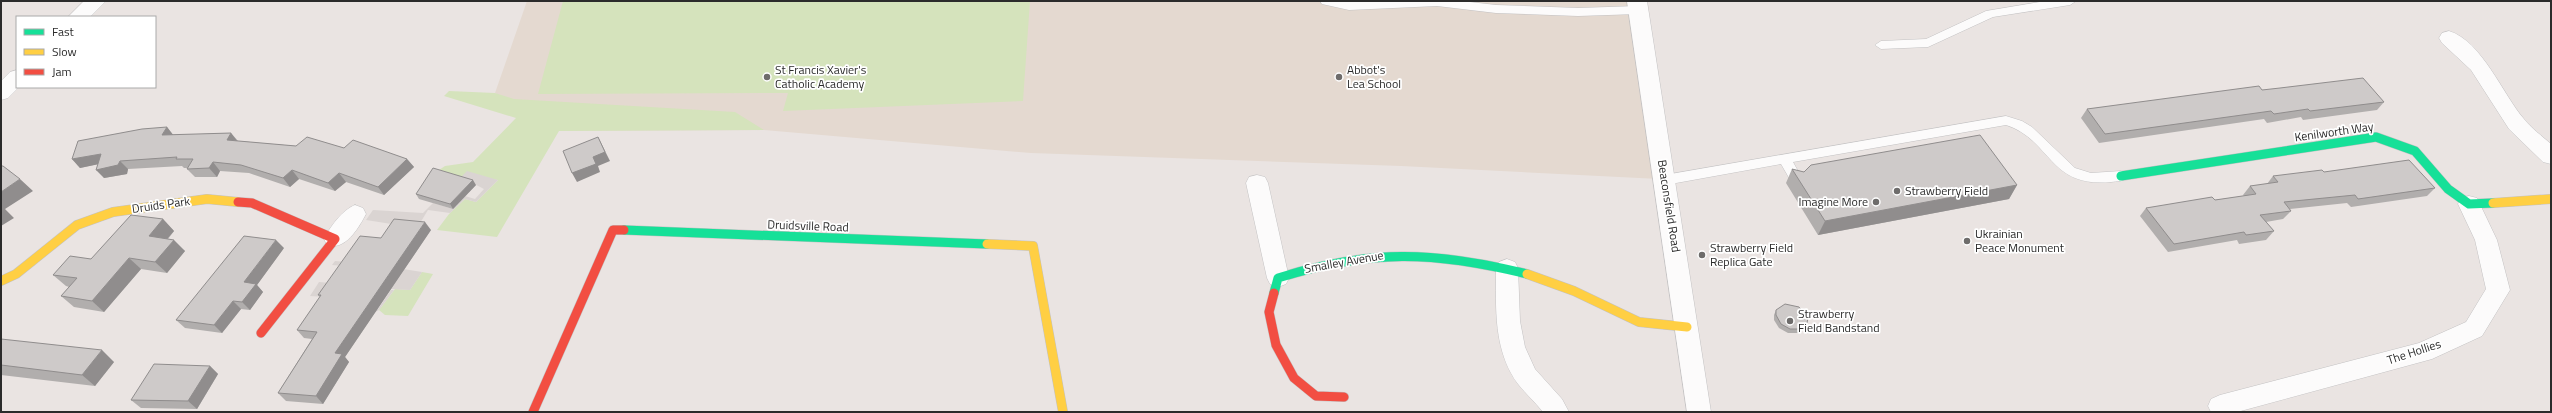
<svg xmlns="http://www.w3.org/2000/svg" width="2552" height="413" viewBox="0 0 2552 413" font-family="'Titillium Web',sans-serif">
<rect width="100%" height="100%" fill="#eae4e2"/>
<!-- education -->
<path fill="#e4d9d0" d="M527,1H1630L1659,179L1401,166L1031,153L764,130L559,131L495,93Z"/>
<!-- green -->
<g fill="#d5e3bc">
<path d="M563,1H1030L1023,101L783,111L788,93L538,94Z"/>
<path d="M449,91L495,93L514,99L735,112L764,130L559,131L497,237L437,230L449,214L465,199L476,202L498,180L461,177L439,170L445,166L473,162L516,118L444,96Z"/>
<path d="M422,272L433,274L408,316L385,315L379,310L395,289L410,290Z"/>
</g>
<!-- plaza -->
<g fill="#dad4d2">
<path d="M467,171L498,180L476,202L465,199L450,213L428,210L417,228L366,220L373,210L423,213L433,203L453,209L465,196L475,199L484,189L461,177Z"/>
<path d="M335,261L405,267L403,269L422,272L410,290L391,289L403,271L370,267L357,287L338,285L325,303L378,309L391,290H394L379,310L374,313L330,309L319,306L325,297L310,296L319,282L355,285L368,268L332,265Z"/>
</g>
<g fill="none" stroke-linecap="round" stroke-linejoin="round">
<defs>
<g id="lane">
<path d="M1320,1H1461L1496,5L1578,8L1638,6L1644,10L1638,14L1578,16L1496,13L1437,6L1349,10L1322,4Z"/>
<path d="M2046,1H2076L2070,5L1993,17L1928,47L1881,49L1875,45L1881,41L1926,39L1986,11Z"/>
<path d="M2006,116L2022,121L2032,127L2075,168L2091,173L2121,171L2127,176C2124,182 2117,181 2111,182C2048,188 2052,140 2006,125L1793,162L1803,180L1797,185L1792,183L1781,164L1665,185L1659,180L1665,175Z"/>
</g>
<g id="street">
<path d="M84,1H106L90,17H68Z"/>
<path d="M1627,1H1647L1711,412H1687Z"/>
<path d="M2449,31C2482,41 2503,95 2524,119C2531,128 2542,136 2551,144V164L2543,162L2509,129L2471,70L2442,43L2439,38L2442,33Z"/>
<path d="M17,70V87H19L8,98L1,100V81L10,72Z"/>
<path d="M1257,175L1265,177L1268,183L1289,278L1286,284L1278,287L1270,284L1267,278L1246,183L1249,177Z"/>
<path d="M2469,196L2477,198L2497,240L2510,290L2482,336L2432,359L2237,412H2211L2208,406L2211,399L2220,395L2419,343L2466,322L2486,289L2475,240L2458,204L2461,198Z"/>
<path d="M355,205L363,208L366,214C358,229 345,251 327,245L324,239C330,227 342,210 355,205Z"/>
<path d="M1507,259L1515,262L1518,268L1520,321L1525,347L1535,369L1562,399L1569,412H1543C1535,402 1526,394 1518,384C1493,350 1496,308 1496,268L1499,262Z"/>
</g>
<g id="fast">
<path d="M2121,176L2376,137L2415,151L2448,189L2469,204L2493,203"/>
<path d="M624,230L987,244"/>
<path d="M1274,293L1278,278C1370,249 1434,251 1527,274"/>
</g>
<g id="slow">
<path d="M2493,203L2551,199"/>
<path d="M987,244L1033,246L1063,412"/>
<path d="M1527,274L1574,291L1639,322L1687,327"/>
<path d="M1,281L16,274L77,225L113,212L207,199L238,202"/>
</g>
<g id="jam">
<path d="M238,202L252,203L335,239L261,333"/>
<path d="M1274,293L1269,312L1276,345L1294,378L1316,396L1344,397"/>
<path d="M533,412L613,230H624"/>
</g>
</defs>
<!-- lane casing -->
<use href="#lane" stroke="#c3c2c3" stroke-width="1"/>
<!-- street casing -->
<use href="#street" stroke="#c3c2c3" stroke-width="1"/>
<!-- fast casing -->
<use href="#fast" stroke="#c3c2c3" stroke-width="10"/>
<!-- slow casing -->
<use href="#slow" stroke="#c3c2c3" stroke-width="10"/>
<!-- jam casing -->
<use href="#jam" stroke="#c3c2c3" stroke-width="10"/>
<!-- lane -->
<use href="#lane" fill="#fcfbfb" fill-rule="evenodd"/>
<!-- street -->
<use href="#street" fill="#fcfbfb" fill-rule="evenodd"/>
<!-- fast -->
<use href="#fast" stroke="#16e098" stroke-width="9"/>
<!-- slow -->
<use href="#slow" stroke="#ffcf43" stroke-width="9"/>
<!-- jam -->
<use href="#jam" stroke="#f24e42" stroke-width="9"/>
</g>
<!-- wall -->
<g fill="#b1aead">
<path d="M2262,90L2384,102L2377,110L2303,120L2301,117L2267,123L2264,119L2099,143L2081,118L2087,109Z"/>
<path d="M167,127L173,135L231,133L238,141L296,146L344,148L407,159L414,167L384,195L346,182L335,191L299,179L290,187L249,173L220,171L217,177H195L187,169L188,168H184L182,166L128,169L127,174L104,178L98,164L80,168L72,159Z"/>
<path d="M1792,169L1804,172L2017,185L2009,199L1818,235L1786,183Z"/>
<path d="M2324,172L2435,188L2427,196L2351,207L2347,203L2290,209L2291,211L2283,219L2266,222L2274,231L2266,240L2239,244L2237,240L2168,252L2140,216L2146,208L2215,200L2244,196L2243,195L2250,186L2267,184L2273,176Z"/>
<path d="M476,185L453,209L419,199L416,194Z"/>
<path d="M163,219L174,231L168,239L185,251L167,273L141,269L104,312L74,307L61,296L69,287L66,286L53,275L91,259Z"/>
<path d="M431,230L345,357L349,362L323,404L286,401L278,393L312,339L304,338L297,330L320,297L318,295L381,238Z"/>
<path d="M284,248L257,285L263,292L250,310L241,309L222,333L185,328L176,320Z"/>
<path d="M1776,310L1807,323L1805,327L1798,333H1788L1779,328L1774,320V315Z"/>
<path d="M1,339L114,362L95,386L1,375Z"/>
<path d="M210,366L218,374L197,409L141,408L131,400Z"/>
</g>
<!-- shaded-wall -->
<g fill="#908d8d">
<path d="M167,127L174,136L162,135Z"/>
<path d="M231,133L238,142L227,140Z"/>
<path d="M598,137L610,161L598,166L600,172L577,182L572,173L593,157Z"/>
<path d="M101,154L109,162L80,168L72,159Z"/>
<path d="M407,159L414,167L384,195L378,187Z"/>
<path d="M120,161L128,169L127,174L104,178L96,170Z"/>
<path d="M213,162L220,171L217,177L209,168Z"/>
<path d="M292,170L299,179L290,187L283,178Z"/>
<path d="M339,173L346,182L335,191L328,183Z"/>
<path d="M20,179L33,191L5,209L14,218L1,226V192Z"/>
<path d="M473,180L476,185L453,209L450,204Z"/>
<path d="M2017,185L2009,199L1818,235L1825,221Z"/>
<path d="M163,219L174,231L160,247L149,236Z"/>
<path d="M425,222L431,230L345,357L349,362L323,404L316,396L335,353Z"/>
<path d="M174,240L185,251L167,273L155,262Z"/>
<path d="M276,240L284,248L257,285L263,292L250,310L242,302L244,282Z"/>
<path d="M129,258L141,269L104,312L92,301Z"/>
<path d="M233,301L241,309L222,333L214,325Z"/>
<path d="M1807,323L1805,327L1798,333L1800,329Z"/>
<path d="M102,350L114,362L95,386L82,375Z"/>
<path d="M210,366L218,374L197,409L188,401Z"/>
</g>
<!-- building -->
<g fill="#cecac9" stroke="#908d8d">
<path d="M2363,78L2384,102L2310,111L2308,109L2274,114L2271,111L2105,134L2087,109L2259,86L2262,90L2280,88Z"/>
<path d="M167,127L162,135L231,133L227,140L296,146L307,137L344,148L353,140L407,159L378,187L339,173L328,183L292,170L283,178L241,165L213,162L209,168L187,169L193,159H176L177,157L120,161L118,165L96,170L101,154L72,159L78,141L142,129Z"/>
<path d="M1980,135L2017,185L1825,221L1792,169L1804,172L1811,165Z"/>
<path d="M598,137L605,152L593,157L596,164L572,173L563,151Z"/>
<path d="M2409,160L2435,188L2358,199L2355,195L2284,202L2291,211L2260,215L2274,231L2246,235L2244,232L2174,244L2146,208L2212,197L2215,200L2256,194L2250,186L2278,182L2273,176L2322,170L2324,172Z"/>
<path d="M1,166H3L20,179L1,192Z"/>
<path d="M433,168L473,180L450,204L416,194Z"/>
<path d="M131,215L163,219L149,236L174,240L155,262L129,258L92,301L61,296L77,278L53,275L70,256L91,259Z"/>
<path d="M394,219L425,222L335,353L342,354L316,396L278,393L317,332L297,330L321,295H318L360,236L381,238Z"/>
<path d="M244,236L276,240L244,282L256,284L242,302L233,301L214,325L176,320Z"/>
<path d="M1785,304L1799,307L1808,318L1807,323L1800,329H1790L1781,324L1776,315V310Z"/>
<path d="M1,339L102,350L82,375L1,365Z"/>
<path d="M154,364L210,366L188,401L131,400Z"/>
</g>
<!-- markers -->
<g fill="#6e6c6b" stroke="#fff" stroke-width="1.5">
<circle cx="767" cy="77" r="4"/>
<circle cx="1339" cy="77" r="4"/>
<circle cx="1897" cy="191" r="4"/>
<circle cx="1876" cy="202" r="4"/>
<circle cx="1967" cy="241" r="4"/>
<circle cx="1702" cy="255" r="4"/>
<circle cx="1790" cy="321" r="4"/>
</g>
<g text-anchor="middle" stroke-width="3.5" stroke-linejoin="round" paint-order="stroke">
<!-- poi labels -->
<g font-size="12" fill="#2b2b2b" stroke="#fff" text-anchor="start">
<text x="775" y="74">St Francis Xavier's<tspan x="775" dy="14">Catholic Academy</tspan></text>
<text x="1347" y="74">Abbot's<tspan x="1347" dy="14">Lea School</tspan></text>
<text x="1905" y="195">Strawberry Field</text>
<text x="1868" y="206" text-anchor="end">Imagine More</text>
<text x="1975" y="238">Ukrainian<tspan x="1975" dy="14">Peace Monument</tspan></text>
<text x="1710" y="252">Strawberry Field<tspan x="1710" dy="14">Replica Gate</tspan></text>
<text x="1798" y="318">Strawberry<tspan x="1798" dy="14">Field Bandstand</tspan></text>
</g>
<!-- street labels -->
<g font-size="12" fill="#2b2b2b" stroke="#fff">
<text transform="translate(2334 132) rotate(-8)" y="4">Kenilworth Way</text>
<text transform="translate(161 205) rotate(-8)" y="4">Druids Park</text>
<text transform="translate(1669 206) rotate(81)" y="4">Beaconsfield Road</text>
<text transform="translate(808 226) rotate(2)" y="4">Druidsville Road</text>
<text transform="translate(1344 262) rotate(-10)" y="4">Smalley Avenue</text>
<text transform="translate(2414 352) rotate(-18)" y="4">The Hollies</text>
</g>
</g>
<!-- border -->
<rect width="2552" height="413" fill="none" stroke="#2b2b2b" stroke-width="4"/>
<!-- legend -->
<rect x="16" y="16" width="140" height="72" fill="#ffffff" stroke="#aaaaaa"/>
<rect x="24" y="29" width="20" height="6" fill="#16e098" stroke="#aaaaaa"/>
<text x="52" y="36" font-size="12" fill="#2b2b2b">Fast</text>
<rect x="24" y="49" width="20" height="6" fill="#ffcf43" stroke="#aaaaaa"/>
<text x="52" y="56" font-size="12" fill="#2b2b2b">Slow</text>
<rect x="24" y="69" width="20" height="6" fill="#f24e42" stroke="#aaaaaa"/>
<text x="52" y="76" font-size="12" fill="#2b2b2b">Jam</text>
</svg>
